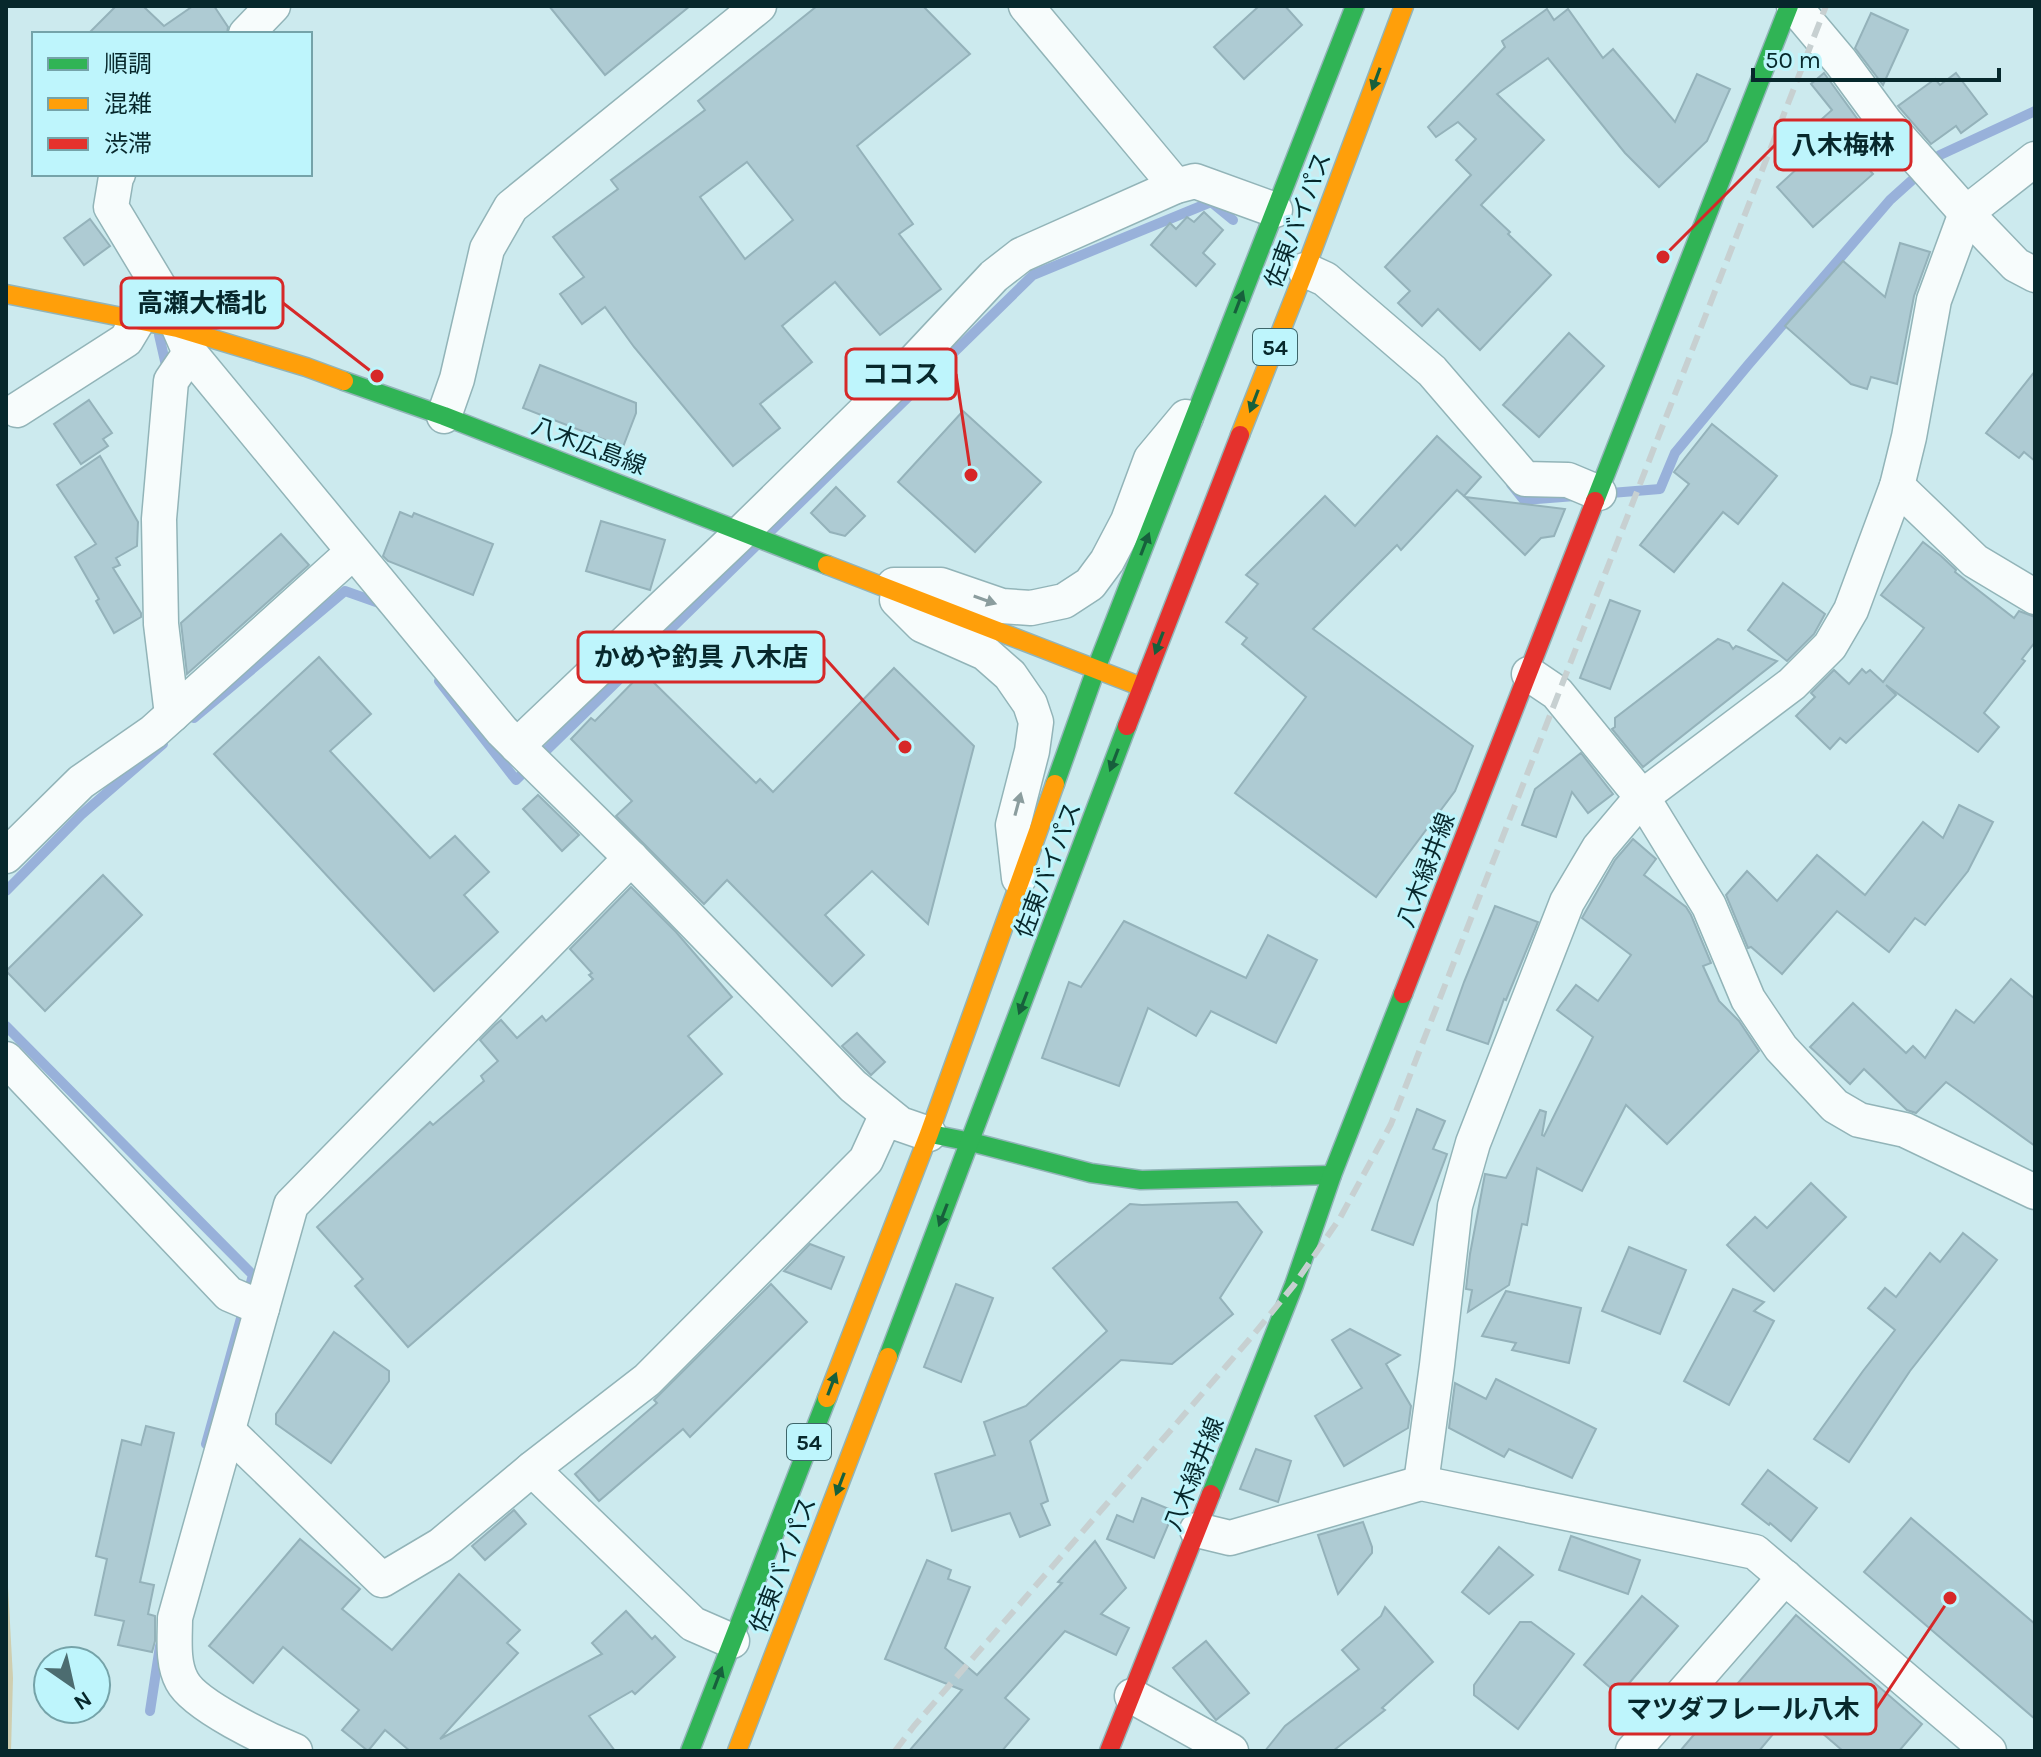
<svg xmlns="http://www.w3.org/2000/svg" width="2041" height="1757" viewBox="0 0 2041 1757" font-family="Karla,'Noto Sans JP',sans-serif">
<rect width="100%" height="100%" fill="#cceaee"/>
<!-- green -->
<path fill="#cfceaf" d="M6,1550L13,1678L11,1751H6Z"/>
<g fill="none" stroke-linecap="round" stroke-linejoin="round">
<!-- stream -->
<g stroke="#98b1da" stroke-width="10">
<path d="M159,335L167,370"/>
<path d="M1511,484L1524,500L1575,496"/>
<path d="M1611,493L1660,489L1675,453L1748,365L1890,200L1940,155L2035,111"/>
<path d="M772,530L1033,275L1211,202L1233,220"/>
<path d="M439,681L516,780L755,547"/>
<path d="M194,718L345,591L379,603L383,608"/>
<path d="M6,891L81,815L163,744"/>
<path d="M6,1026L253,1275L206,1444"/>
<path d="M150,1711L160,1646"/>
</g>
</g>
<!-- building -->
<g fill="#aecbd3" stroke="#94b2ba" stroke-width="2" fill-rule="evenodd">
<path d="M116,6H143L164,26L193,6H214L228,27L227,34H88Z"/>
<path d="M549,6H690L605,75Z"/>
<path d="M817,6H923L970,54L857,146L913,224L899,234L941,289L880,335L835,282L782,326L812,362L760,404L780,428L733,466L634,347L605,307L582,324L560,294L584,277L553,237L618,189L611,180L705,110L698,101ZM747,162L793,220L745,259L700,197Z"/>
<path d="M1259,6H1285L1302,25L1244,79L1214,47Z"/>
<path d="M1547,9L1554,20L1568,9L1603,58L1613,49L1675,122L1697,74L1730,89L1707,141L1659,187L1625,153L1548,58L1497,94L1544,140L1481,205L1510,232L1508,234L1551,275L1480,350L1438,309L1422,326L1398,303L1410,291L1385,267L1471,175L1456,160L1476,139L1458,122L1436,137L1428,127L1505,47L1502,41Z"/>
<path d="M1871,13L1908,30L1883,85L1855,48Z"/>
<path d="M1824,73L1864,128L1862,133L1866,130L1885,152L1867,167L1873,174L1813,227L1777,187L1800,166L1786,151L1832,110L1811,84Z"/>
<path d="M1956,73L1987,114L1961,133L1956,126L1931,144L1898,106L1935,79L1940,85Z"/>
<path d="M1204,212L1223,230L1203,253L1215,264L1196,286L1151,245L1170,223L1176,229L1187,217L1194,222Z"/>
<path d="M90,219L110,246L84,265L64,238Z"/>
<path d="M1900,243L1930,252L1914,296L1897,384L1871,377L1867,389L1851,384L1785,326L1843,261L1885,297Z"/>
<path d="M1569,333L1604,366L1539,437L1503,405Z"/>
<path d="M540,365L636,403V413L623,447L523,408Z"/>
<path d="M2035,371V461L2024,452L2019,458L1986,433Z"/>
<path d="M89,400L112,433L103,439L108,446L81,464L54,424Z"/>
<path d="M963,411L1041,482L975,552L898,482Z"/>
<path d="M1712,424L1777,476L1738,524L1723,512L1674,572L1640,545L1689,484L1674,472Z"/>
<path d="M1437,436L1481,477L1464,496L1457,490L1401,550L1397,545L1313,629L1473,746L1455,791L1376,897L1235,793L1306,697L1242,644L1247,638L1226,622L1258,584L1246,575L1325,496L1355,526Z"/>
<path d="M100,456L138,522L137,546L116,558L120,565L113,568L141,613V617L114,633L96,601L99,599L75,557L96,544L57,485Z"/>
<path d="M836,487L865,516L845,536L830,532L811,513Z"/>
<path d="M1465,497L1565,509L1554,536L1541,538L1525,555Z"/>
<path d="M400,512L412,517L414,513L493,544L473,595L388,561L383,556Z"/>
<path d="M601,521L665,540L650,590L586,571Z"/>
<path d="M281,534L309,565L187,674L181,623Z"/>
<path d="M1923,542L1941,556L1956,570L1955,572L2014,618L2019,611L2035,617V642L2022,659L2025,661L1984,713L1999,727L1978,752L1886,685L1896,695L1846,743L1840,738L1830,749L1796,716L1815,697L1811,693L1834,670L1849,684L1862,669L1866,673L1870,670L1883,682L1924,628L1881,595Z"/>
<path d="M1783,583L1825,614L1814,634L1787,661L1748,630Z"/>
<path d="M1610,600L1640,611L1610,689L1580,678Z"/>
<path d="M1718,639L1729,643L1733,649L1736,646L1777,661L1643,767L1612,729L1615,727V718Z"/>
<path d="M319,657L371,714L330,751L430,858L455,836L489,872L464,895L498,932L434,991L214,754Z"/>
<path d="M894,668L974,746L928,924L872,871L825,915L864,955L832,986L727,880L704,904L616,816L632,801L571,739L591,718L595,721L643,672L756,783L760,779L773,792Z"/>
<path d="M1581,753L1613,794L1588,813L1572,792L1556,837L1522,825L1535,789Z"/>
<path d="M538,795L579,835L562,851L523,809Z"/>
<path d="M1959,805L1993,822L1968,871L1925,925L1915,918L1889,952L1837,911L1782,974L1751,947L1748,948L1726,895L1747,871L1777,901L1817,855L1865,895L1923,822L1943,838Z"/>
<path d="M1633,839L1656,859L1644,875L1686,907L1691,915L1711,963L1703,966L1719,1001L1739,1021L1759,1051L1667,1144L1626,1105L1582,1191L1537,1168L1527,1225L1522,1224L1509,1285L1468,1312L1472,1290L1466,1289L1470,1254L1485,1174L1506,1178L1540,1110L1546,1112L1542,1135L1544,1136L1593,1037L1557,1010L1576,985L1598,1001L1631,955L1582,918L1615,860Z"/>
<path d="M103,875L142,915L45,1011L6,971Z"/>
<path d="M631,887L676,932L732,997L688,1036L722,1074L408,1347L355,1286L363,1279L317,1227L430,1122L433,1125L484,1081L481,1076L498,1061L480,1040L495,1025L501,1020L517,1038L542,1016L546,1021L593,979L589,975L592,973L570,949Z"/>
<path d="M1495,906L1538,922L1506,1000L1504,999L1488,1044L1447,1030L1464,982Z"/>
<path d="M1124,921L1246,978L1268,935L1317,960L1276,1043L1211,1011L1196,1036L1148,1008L1119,1086L1042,1058L1069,982L1081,987Z"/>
<path d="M2011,979L2035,999V1146L1946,1082L1916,1113L1907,1110L1864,1069L1850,1084L1810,1047L1853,1003L1906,1053L1913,1046L1925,1058L1956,1010L1974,1023Z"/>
<path d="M857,1033L885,1062L871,1075L842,1046Z"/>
<path d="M1417,1109L1445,1121L1433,1149L1447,1154L1413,1245L1372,1230Z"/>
<path d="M1811,1183L1846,1217L1774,1291L1727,1245L1755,1217L1767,1228Z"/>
<path d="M1237,1202L1262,1232L1220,1298L1233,1314L1172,1364L1121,1360L1030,1441L1048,1501L1041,1504L1050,1525L1020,1537L1010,1513L952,1531L935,1474L995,1455L984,1422L1026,1406L1107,1331L1053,1268L1130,1204L1142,1205Z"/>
<path d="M1963,1233L1997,1260L1910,1371L1849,1462L1814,1439L1863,1371L1895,1330L1868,1308L1885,1288L1896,1297L1930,1253L1940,1262Z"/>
<path d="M810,1244L844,1257L831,1289L784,1271Z"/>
<path d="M1629,1247L1686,1270L1660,1334L1602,1311Z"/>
<path d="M771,1284L807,1322L690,1437L683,1429L599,1501L575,1474L657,1403L654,1400Z"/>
<path d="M956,1284L993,1298L961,1382L924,1367Z"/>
<path d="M1733,1289L1764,1302L1754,1311L1774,1321L1729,1405L1684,1381Z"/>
<path d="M1506,1291L1581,1308L1569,1363L1512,1350L1516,1343L1482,1336Z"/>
<path d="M1350,1329L1400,1355L1386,1364L1411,1406L1408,1428L1344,1466L1315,1416L1362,1388L1332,1340Z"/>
<path d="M334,1332L389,1371V1381L331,1463L276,1424V1414Z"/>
<path d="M1496,1379L1596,1429L1572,1478L1509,1449L1504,1457L1449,1428L1455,1383L1486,1399Z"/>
<path d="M146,1426L174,1433L140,1582L154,1585L148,1614L155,1616V1641L152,1652L118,1645L124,1621L95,1615L107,1559L96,1556L122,1440L141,1445Z"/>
<path d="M1256,1449L1291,1461L1278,1502L1240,1489Z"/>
<path d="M1768,1470L1817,1508L1791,1541L1770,1523L1769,1525L1742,1504Z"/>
<path d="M1142,1498L1174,1511L1154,1558L1107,1539L1117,1515L1133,1522Z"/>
<path d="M514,1510L526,1524L485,1560L472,1546Z"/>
<path d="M1911,1518L2035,1624V1719L1864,1572Z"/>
<path d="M1363,1522L1372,1547V1553L1338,1594L1318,1535Z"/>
<path d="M1571,1536L1640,1560L1628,1594L1559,1570Z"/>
<path d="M300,1539L360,1589L342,1609L392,1650L459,1574L520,1630L507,1643L518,1653L440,1739L602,1654L592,1643L626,1611L652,1639L655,1636L675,1657L635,1694L632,1691L589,1716L615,1751H410L385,1730L368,1751L342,1730L359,1710L283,1647L253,1683L209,1646Z"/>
<path d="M1095,1541L1126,1588L1101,1614L1129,1628L1116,1655L1065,1631L1005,1698L1029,1719L1002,1751H909L962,1690L885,1659L927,1560L951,1570L948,1579L970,1587L945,1648L977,1675L1062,1583L1058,1582Z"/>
<path d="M1499,1547L1533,1575L1489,1614L1462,1592Z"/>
<path d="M1642,1596L1678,1626L1619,1695L1584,1665Z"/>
<path d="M1385,1607L1433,1662L1382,1708L1385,1710L1333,1751H1265L1285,1726L1359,1669L1342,1650L1381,1616Z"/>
<path d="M1796,1615L1922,1724L1899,1751H1843L1794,1709L1759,1751H1680Z"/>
<path d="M1520,1622H1531L1574,1654L1518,1729L1474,1695V1685Z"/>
<path d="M1206,1641L1249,1693L1216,1720L1173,1668Z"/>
</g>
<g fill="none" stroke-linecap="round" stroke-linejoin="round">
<defs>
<g id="street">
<path d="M1026,6L1176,186"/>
<path d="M1794,6L1841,62L1885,122L1966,213L2016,265L2035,275"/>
<path d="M246,34L273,6"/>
<path d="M118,174L116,177L111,207L167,300L190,353L502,731L631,858L853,1086L900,1124L929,1134"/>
<path d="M1305,270L1325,279L1432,371L1525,479L1568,480L1599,493"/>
<path d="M17,410L126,340L138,320"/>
<path d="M444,416L457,379L487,249L511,207L759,6"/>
<path d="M1897,486L1975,561L2035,597"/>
<path d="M894,585H941L1002,606L1031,608L1064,601L1090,584L1107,561L1128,521L1151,459L1186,417"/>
<path d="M897,600L922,625L985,653L1010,675L1030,704L1036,722L1032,751L1013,825L1019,878"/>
<path d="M1529,674L1557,693L1642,797L1709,906L1748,999L1781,1048L1835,1106L1859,1120L1905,1130L2035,1192"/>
<path d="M172,715L161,624L159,519L171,381L190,353"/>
<path d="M517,746L743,531L891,386L994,276L1021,255L1176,186L1195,181L1275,210"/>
<path d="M6,856L81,782L153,732L353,552"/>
<path d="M6,1059L229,1294L262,1308"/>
<path d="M228,1431L382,1580L441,1545L532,1469L647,1380L866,1160L887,1114"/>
<path d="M532,1469L693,1624L732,1641"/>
<path d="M1421,1483L1437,1365L1455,1206L1473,1143L1567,902L1599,848L1642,797L1792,684L1830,646L1851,610L1897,486L1909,437L1934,300L1966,213L2035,159"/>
<path d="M1197,1530L1230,1538L1421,1483L1755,1552L1989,1751"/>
<path d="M1132,1696L1231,1751"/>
<path d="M295,1751C268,1740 195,1706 182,1681C172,1663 175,1638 175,1618L291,1205L631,858"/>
<path d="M1633,1751L1785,1577"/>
</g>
<g id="fast">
<path d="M344,381L444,416L827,565"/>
<path d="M1595,501L1789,6"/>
<path d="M1055,784L1096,669L1355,6"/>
<path d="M936,1135L971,1142L1091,1173L1141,1180L1332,1175"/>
<path d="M888,1357L1127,726"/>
<path d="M1211,1494L1294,1285L1332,1175L1403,994"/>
<path d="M690,1751L827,1398"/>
</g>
<g id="slow">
<path d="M6,294L177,328L306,367L344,381"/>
<path d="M1240,435L1305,270L1404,6"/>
<path d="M827,565L1142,687"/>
<path d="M827,1398L929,1134L1055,784"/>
<path d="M737,1751L888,1357"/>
</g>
<g id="jam">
<path d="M1127,726L1240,435"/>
<path d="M1403,994L1595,501"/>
<path d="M1109,1751L1211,1494"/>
</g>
</defs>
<!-- street casing -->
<use href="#street" stroke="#92b4b8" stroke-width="37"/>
<!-- fast casing -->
<use href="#fast" stroke="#92b4b8" stroke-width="21"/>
<!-- slow casing -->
<use href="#slow" stroke="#92b4b8" stroke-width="21"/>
<!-- jam casing -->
<use href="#jam" stroke="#92b4b8" stroke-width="21"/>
<!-- street -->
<use href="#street" stroke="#f7fcfc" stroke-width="34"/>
<!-- fast -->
<use href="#fast" stroke="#30b455" stroke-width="18"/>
<!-- slow -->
<use href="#slow" stroke="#ff9f0a" stroke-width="18"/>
<!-- jam -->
<use href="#jam" stroke="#e5322d" stroke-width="18"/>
<!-- rail -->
<path stroke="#c7d0d1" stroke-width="6" stroke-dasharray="16 8" stroke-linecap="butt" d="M895,1751L914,1726L1254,1334L1294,1285L1340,1218L1391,1124L1826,6"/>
</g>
<!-- one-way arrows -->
<defs><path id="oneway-solid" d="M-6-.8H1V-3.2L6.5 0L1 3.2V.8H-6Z" transform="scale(2)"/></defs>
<g fill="#17603c">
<use href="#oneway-solid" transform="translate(1376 79) rotate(110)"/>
<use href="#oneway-solid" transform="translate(1239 302) rotate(-69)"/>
<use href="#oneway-solid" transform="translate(1254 401) rotate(111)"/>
<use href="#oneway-solid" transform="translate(1145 544) rotate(-69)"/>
<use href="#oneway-solid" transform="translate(1159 643) rotate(111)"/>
<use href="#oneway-solid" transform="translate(1114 760) rotate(111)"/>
<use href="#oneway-solid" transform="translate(1023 1003) rotate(111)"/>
<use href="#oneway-solid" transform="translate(943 1215) rotate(111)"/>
<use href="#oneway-solid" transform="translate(832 1384) rotate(-69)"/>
<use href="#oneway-solid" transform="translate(840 1484) rotate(111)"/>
<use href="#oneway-solid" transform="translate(718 1678) rotate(-69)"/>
</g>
<g fill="#8b9d9e">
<use href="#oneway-solid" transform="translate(985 600) rotate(19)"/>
<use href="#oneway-solid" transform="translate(1018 804) rotate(-75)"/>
</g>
<g text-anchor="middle" stroke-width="6" stroke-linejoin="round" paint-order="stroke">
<!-- shield labels -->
<g fill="#bef5fc" stroke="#3e666a" stroke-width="2">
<rect x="1253" y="329" width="44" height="36" rx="6"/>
<rect x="787" y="1424" width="44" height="36" rx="6"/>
</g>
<g font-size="22" font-weight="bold" fill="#07282c">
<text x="1275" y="355">54</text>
<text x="809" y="1450">54</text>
</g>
<!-- street labels -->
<g font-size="24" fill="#07282c" stroke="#bef5fc">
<text transform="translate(1298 220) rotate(-69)" y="8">佐東バイパス</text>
<text transform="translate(589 446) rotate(21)" y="8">八木広島線</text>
<text transform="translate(1048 870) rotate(-69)" y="8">佐東バイパス</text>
<text transform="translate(1426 870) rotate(-69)" y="8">八木緑井線</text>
<text transform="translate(1194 1474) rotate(-68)" y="8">八木緑井線</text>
<text transform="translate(783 1565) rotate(-69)" y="8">佐東バイパス</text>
</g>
</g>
<!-- callouts -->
<path fill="none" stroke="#d62828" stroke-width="3" d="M1663 257L1775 145M377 376L283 303M971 475L956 374M905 747L824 657M1950 1598L1876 1709"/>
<g fill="#d62828" stroke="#bef5fc" stroke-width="3">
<circle cx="1663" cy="257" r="8"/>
<circle cx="377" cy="376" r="8"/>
<circle cx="971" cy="475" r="8"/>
<circle cx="905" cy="747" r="8"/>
<circle cx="1950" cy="1598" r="8"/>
</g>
<g fill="#bef5fc" stroke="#d62828" stroke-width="3">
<rect x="1775" y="120" width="136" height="50" rx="8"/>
<rect x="121" y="278" width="162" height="50" rx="8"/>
<rect x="846" y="349" width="110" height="50" rx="8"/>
<rect x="578" y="632" width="246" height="50" rx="8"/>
<rect x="1610" y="1684" width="266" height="50" rx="8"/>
</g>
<g font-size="26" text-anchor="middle" font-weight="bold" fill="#07282c">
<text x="1843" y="154">八木梅林</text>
<text x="202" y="312">高瀬大橋北</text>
<text x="901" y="383">ココス</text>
<text x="701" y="666">かめや釣具 八木店</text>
<text x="1743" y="1718">マツダフレール八木</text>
</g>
<!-- border -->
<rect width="2041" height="1757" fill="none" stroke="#07282c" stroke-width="16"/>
<!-- legend -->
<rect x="32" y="32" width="280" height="144" fill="#bef5fc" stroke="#75a3a9" stroke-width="2"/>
<rect x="48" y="58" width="40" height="12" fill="#30b455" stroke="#75a3a9" stroke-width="2"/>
<text x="104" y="72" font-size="24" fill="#07282c">順調</text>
<rect x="48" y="98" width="40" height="12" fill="#ff9f0a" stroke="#75a3a9" stroke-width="2"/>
<text x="104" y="112" font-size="24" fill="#07282c">混雑</text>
<rect x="48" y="138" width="40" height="12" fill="#e5322d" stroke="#75a3a9" stroke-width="2"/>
<text x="104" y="152" font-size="24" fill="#07282c">渋滞</text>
<!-- north arrow -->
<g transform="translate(72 1685) rotate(146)"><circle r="38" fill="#bef5fc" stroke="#75a3a9" stroke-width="2"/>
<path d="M0-6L14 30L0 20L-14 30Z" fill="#4c6c70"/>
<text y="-12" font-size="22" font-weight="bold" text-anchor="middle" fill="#07282c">N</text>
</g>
<!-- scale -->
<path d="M1753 68v12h246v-12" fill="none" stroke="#07282c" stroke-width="4"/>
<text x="1765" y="68" font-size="24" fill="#07282c" stroke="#bef5fc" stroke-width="6" paint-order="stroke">50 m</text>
</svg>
